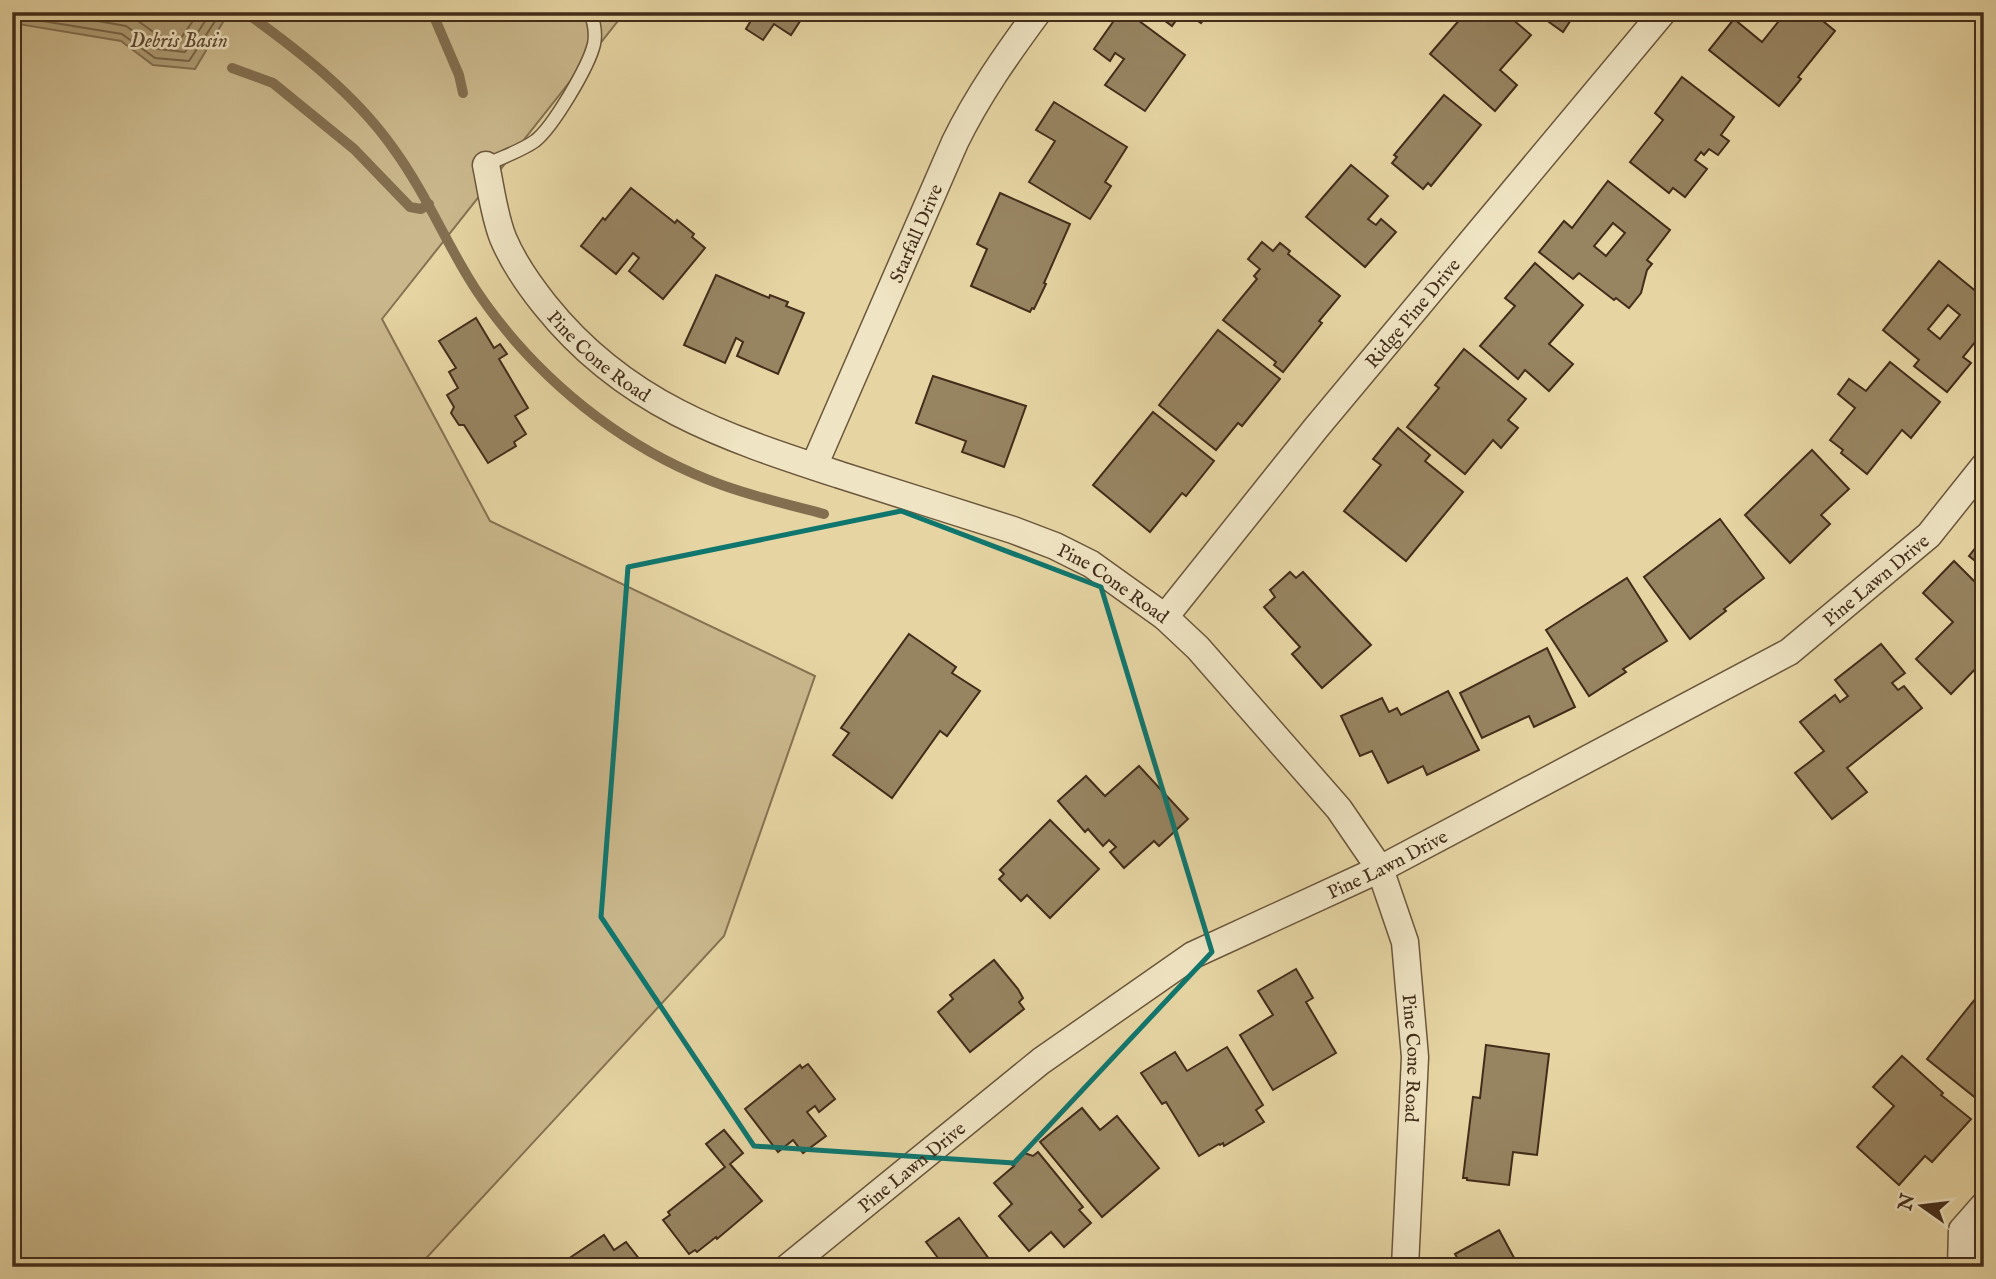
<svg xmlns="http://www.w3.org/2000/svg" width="1996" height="1279" viewBox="0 0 1996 1279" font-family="'IM FELL English',serif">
<rect width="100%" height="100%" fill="#e6d5a3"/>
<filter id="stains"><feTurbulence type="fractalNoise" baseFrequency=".00286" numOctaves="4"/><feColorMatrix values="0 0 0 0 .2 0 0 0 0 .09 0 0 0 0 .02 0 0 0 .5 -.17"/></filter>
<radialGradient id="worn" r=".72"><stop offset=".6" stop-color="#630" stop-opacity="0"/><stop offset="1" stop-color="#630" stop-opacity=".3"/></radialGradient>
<!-- green -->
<path fill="#cab88c" stroke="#867253" stroke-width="2" d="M12,12H625L382,319L490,521L815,676L724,936L418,1267H12Z"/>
<!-- water -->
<path fill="#ae9c74" stroke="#836f50" stroke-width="2" d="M12,12H229L195,69L153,65L121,41L12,23Z"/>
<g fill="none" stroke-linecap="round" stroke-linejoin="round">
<!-- shore -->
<g stroke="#786447" stroke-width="2">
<path d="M47,12L126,26L158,49L185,52L211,12"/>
<path d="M109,12L134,18L163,39L179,41L199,12"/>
<path d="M12,16L122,34L155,58L189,61L221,12"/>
</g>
<!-- stream -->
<g stroke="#836f50" stroke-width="10">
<path d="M245,12C299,51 355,94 393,148C423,189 442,234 468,277C481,299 498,321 515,341C571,405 642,456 722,485C755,497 790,505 824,514"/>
<path d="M432,12L459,75L463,93"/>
<path d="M232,68L273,83L354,149L410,207L421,209L429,204"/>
</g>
</g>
<!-- building -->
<g fill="#978461" stroke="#422c1a" stroke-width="2" fill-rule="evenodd">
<path d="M756,12H806L791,35L774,24L763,40L746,29Z"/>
<path d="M1120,12H1127L1185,55L1145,111L1105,85L1124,59L1115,53L1110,61L1094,49Z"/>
<path d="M1153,12H1182L1172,26Z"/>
<path d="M1185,12H1209L1201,23Z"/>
<path d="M1457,12H1504L1531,35L1500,70L1517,85L1495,111L1430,54L1462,17Z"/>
<path d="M1545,12H1576L1563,32L1542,17Z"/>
<path d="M1786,12H1812L1835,31L1798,77L1801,79L1779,106L1709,50L1734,19L1762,42Z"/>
<path d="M1682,77L1734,117L1721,135L1729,141L1718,155L1709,149L1704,155L1701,152L1695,160L1707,169L1685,197L1673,188L1669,193L1630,162L1663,120L1655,113Z"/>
<path d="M1444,95L1481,125L1431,186L1428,183L1423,189L1392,163L1397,157L1394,155Z"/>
<path d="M1054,102L1127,147L1105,182L1111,186L1090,219L1029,182L1055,141L1036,130Z"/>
<path d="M1351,165L1388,196L1368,219L1376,225L1381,219L1396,232L1365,267L1306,217Z"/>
<path d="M1608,181L1670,230L1647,260L1652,264L1647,270L1641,293L1629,308L1616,298L1614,300L1579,273L1573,279L1539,252L1564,221L1572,228ZM1613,223L1625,233L1606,256L1594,246Z"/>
<path d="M631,188L675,223L677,220L694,234L692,237L705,248L663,299L629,271L639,258L633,253L616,274L581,246L603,218L605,220Z"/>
<path d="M1000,193L1070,224L1044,283L1046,284L1034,309L1032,308L1030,312L971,286L987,249L977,244Z"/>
<path d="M1262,242L1273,251L1280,243L1290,251L1288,254L1340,296L1319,321L1322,323L1283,372L1274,365L1276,362L1223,320L1257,279L1254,276L1260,269L1248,259Z"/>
<path d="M1939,261L1984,298V331L1963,357L1971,363L1947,392L1914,366L1919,360L1883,330ZM1948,305L1960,315L1940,339L1928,329Z"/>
<path d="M1535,263L1583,305L1549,344L1573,364L1549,391L1525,370L1518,379L1480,346L1515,306L1505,298Z"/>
<path d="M716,275L769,298L770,295L788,302L786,306L804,313L778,374L737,356L743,342L736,338L725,363L684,345Z"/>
<path d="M476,318L494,348L500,344L507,354L499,359L528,408L515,416L526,434L514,442L516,446L488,463L464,425H459L451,413L454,407L447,395L458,388L449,372L456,368L439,341Z"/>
<path d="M1218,330L1280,379L1242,426L1238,423L1216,450L1159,405Z"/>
<path d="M1464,349L1526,399L1508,420L1518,428L1501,448L1493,440L1465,474L1407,427L1439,388L1435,385Z"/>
<path d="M1890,362L1940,402L1911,438L1902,430L1867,474L1841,453L1843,450L1830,440L1855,408L1838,394L1849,379L1866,391Z"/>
<path d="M933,376L1026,406L1004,467L962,452L966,441L916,423Z"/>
<path d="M1153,412L1214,461L1186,496L1182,493L1150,532L1093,485Z"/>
<path d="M1398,428L1430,455L1425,461L1463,492L1406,561L1344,511L1381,465L1373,459Z"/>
<path d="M1812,450L1849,489L1821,515L1830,524L1790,563L1745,515Z"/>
<path d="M1720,519L1764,578L1724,609L1726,611L1690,639L1644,577Z"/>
<path d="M1984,537V568L1969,556Z"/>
<path d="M1954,561L1984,591V660L1951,694L1916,659L1953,622L1923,593Z"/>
<path d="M1290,572L1296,578L1303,572L1371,645L1322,688L1292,654L1300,647L1264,607L1275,597L1270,590Z"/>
<path d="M1627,578L1667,641L1623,669L1626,672L1589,696L1546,630Z"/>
<path d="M909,634L956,667L952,673L980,691L947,736L940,731L892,798L833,755L849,733L841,728Z"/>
<path d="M1881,644L1905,673L1892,683L1898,690L1904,686L1922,708L1847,768L1867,792L1832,819L1795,773L1824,751L1800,722L1835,695L1840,702L1848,696L1835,680Z"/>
<path d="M1547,648L1575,707L1534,727L1529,716L1482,738L1460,693Z"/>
<path d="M1448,691L1479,750L1427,775L1423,766L1388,783L1372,751L1360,756L1341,716L1382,698L1389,712L1397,708L1401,715Z"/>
<path d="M1139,766L1188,819L1159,846L1154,841L1124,868L1110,852L1116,847L1109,840L1103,846L1088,829L1085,832L1058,801L1086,776L1105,796Z"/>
<path d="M1050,820L1099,869L1050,918L1027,895L1021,901L999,879L1004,874L1000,870Z"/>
<path d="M994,960L1018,989L1023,998L1019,1002L1024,1009L970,1052L938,1012L953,999L950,995Z"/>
<path d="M1296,969L1313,998L1306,1002L1336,1053L1273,1090L1240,1035L1273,1015L1258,991Z"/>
<path d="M1984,988V1091L1977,1099L1927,1059Z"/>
<path d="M1486,1045L1549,1054L1537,1155L1513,1152L1509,1185L1467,1180V1178H1463L1473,1097L1480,1098Z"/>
<path d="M1227,1047L1263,1105L1256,1110L1264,1122L1224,1146L1223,1143L1220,1145L1219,1144L1199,1156L1166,1102L1162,1104L1141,1073L1175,1052L1187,1071Z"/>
<path d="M1902,1056L1943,1093L1941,1095L1971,1119L1932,1162L1925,1156L1899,1185L1857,1147L1894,1106L1873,1087Z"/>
<path d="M808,1064L835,1099L819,1112L815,1106L807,1112L826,1136L803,1153L793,1140L778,1152L745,1109L800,1065L802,1068Z"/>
<path d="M1082,1108L1100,1130L1117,1116L1159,1168L1102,1217L1040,1142Z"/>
<path d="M724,1130L743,1153L730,1164L762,1201L717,1239L716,1237L697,1252L695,1250L689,1254L663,1220L670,1215L668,1212L725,1167L706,1144Z"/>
<path d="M1038,1152L1083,1207L1079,1210L1091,1223L1064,1247L1051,1232L1029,1251L999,1216L1012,1204L994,1183L1014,1166L1011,1164L1024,1153L1033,1156Z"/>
<path d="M959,1218L995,1267H935L941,1262L926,1242Z"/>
<path d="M1499,1230L1519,1267H1462L1455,1254Z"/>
<path d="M604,1235L614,1250L626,1242L644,1265L560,1267L559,1265Z"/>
</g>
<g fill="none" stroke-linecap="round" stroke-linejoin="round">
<defs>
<path id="lane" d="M486,165C502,157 521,151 535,141C553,127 589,66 594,44C596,34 594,22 590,12"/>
<g id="street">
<path id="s1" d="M486,165C491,189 494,215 503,238C513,262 529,285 545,305C625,405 724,437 840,475C898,493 955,512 1013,530L1055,546L1091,564L1165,617L1198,648L1339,809L1380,869L1405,942L1415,1057L1405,1267"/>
<path id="s2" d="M814,466L955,142C978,95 1007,54 1038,12"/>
<path id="s3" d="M1165,617L1316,428L1663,12"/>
<path id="s4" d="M788,1267L1041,1061L1193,955L1380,869L1789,652L1929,535L1984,466"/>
<path d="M1961,1267L1962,1230L1984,1205"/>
</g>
</defs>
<!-- lane casing -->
<use href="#lane" stroke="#6b563c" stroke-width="15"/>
<!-- street casing -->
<use href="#street" stroke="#6b563c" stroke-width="29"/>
<!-- lane -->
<use href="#lane" stroke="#efe4c3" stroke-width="12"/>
<!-- street -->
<use href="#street" stroke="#efe4c3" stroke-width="26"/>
</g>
<!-- marked area -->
<path fill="none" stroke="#0f766e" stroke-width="5" stroke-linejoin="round" d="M901,511L1101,587L1212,952L1014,1163L754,1146L601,917L628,567Z"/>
<g text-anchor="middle" stroke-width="5" stroke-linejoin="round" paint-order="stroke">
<!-- street labels -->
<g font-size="19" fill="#422c1a" stroke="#efe4c3">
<text dy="7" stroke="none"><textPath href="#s2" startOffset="254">Starfall Drive</textPath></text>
<text dy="7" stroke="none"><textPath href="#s3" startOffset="392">Ridge Pine Drive</textPath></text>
<text dy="7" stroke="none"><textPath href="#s1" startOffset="229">Pine Cone Road</textPath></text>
<text dy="7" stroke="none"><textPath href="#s4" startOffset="1293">Pine Lawn Drive</textPath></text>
<text dy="7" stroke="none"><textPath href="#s1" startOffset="796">Pine Cone Road</textPath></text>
<text dy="7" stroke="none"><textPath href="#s4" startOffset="726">Pine Lawn Drive</textPath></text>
<text dy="7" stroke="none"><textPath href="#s1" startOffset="1384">Pine Cone Road</textPath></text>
<text dy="7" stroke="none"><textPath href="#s4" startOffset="159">Pine Lawn Drive</textPath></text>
</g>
<!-- water labels -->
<g font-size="21" font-style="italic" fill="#5d4830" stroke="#efe4c3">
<text x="179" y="47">Debris Basin</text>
</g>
</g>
<!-- margin -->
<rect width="1996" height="1279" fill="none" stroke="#e6d5a3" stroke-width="42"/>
<rect x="14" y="14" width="1968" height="1251" fill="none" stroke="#422c1a" stroke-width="3.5"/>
<rect x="21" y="21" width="1954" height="1237" fill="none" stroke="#422c1a" stroke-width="2"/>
<!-- north arrow -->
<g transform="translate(1922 1206) rotate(284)" stroke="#efe4c3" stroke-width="5" paint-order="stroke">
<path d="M0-5L12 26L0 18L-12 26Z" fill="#422c1a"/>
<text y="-10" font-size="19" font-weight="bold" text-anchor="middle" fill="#422c1a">N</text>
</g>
<rect width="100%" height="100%" filter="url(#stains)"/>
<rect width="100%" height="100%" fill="url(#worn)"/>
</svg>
